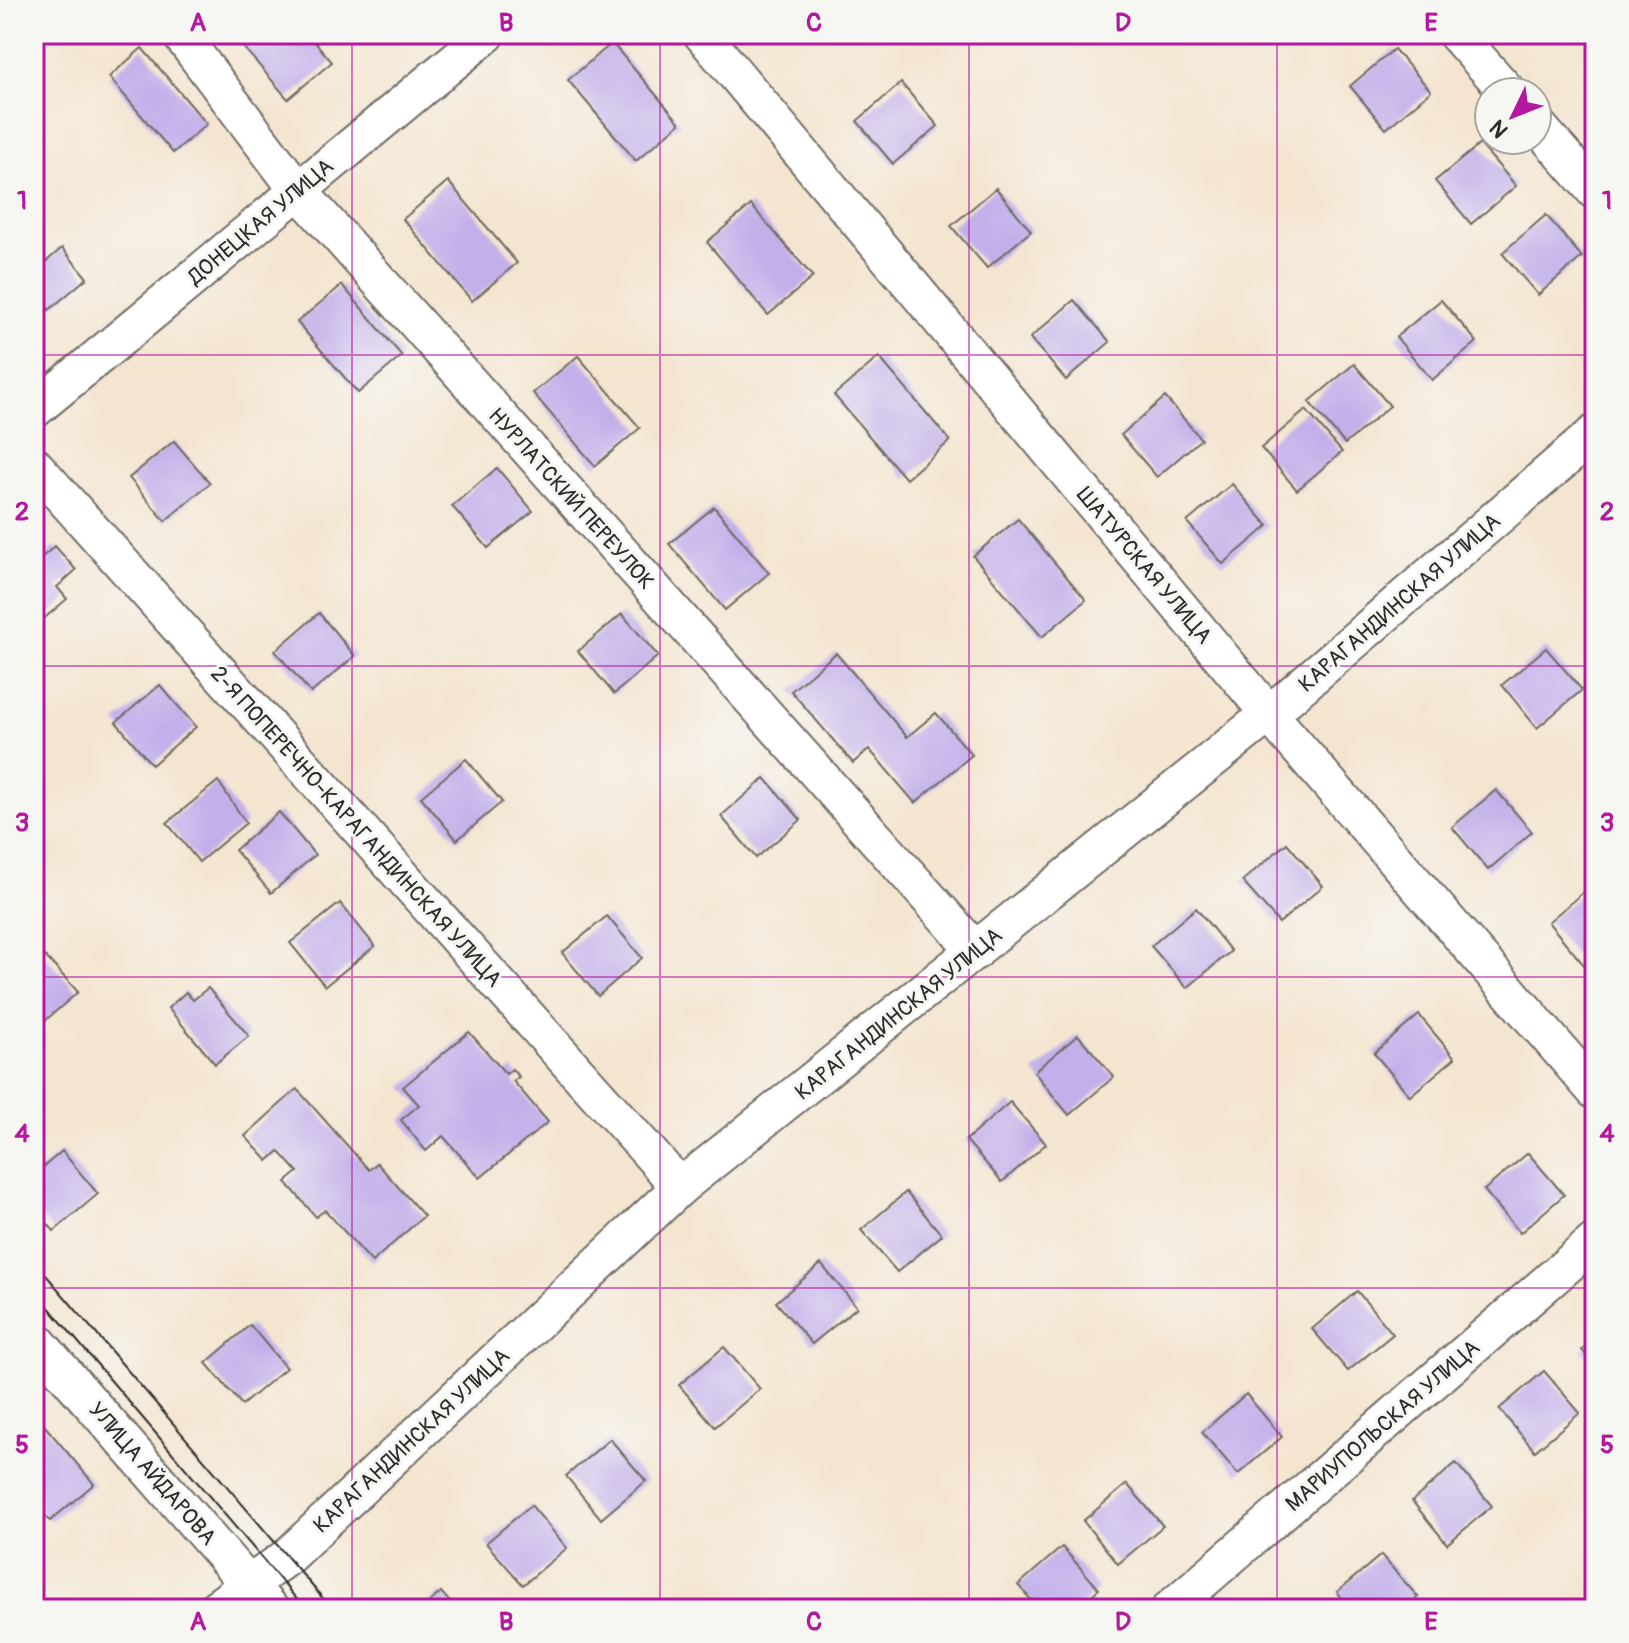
<svg xmlns="http://www.w3.org/2000/svg" width="1629" height="1643" viewBox="0 0 1629 1643" font-family="Pangolin,sans-serif">
<rect width="100%" height="100%" fill="#f6f6f2"/>
<filter id="ink" filterUnits="userSpaceOnUse"><feTurbulence type="fractalNoise" baseFrequency=".0125" numOctaves="2"/><feDisplacementMap in="SourceGraphic" scale="16" xChannelSelector="R" yChannelSelector="G"/><feConvolveMatrix kernelMatrix="1 2 1 2 8 2 1 2 1" color-interpolation-filters="sRGB"/></filter>
<filter id="wash" filterUnits="userSpaceOnUse"><feTurbulence type="fractalNoise" baseFrequency=".006" numOctaves="4" result="noise"/><feDisplacementMap in="SourceGraphic" scale="32" xChannelSelector="R" yChannelSelector="G"/><feGaussianBlur stdDeviation="1.8" result="paint"/><feColorMatrix in="noise" values="0 0 0 0 0 0 0 0 0 0 0 0 0 0 0 0 0 1.4 0 .05"/><feComposite in="paint" operator="in"/></filter>
<g filter="url(#wash)">
<rect width="100%" height="100%" fill="#f4e5d0"/>
<g id="blocks">
<!-- building -->
<g fill="#c3b0ea">
<path d="M232,34H308L332,62L288,99Z"/>
<path d="M1266,34H1290L1276,46Z"/>
<path d="M612,43L680,123L636,161L568,80Z"/>
<path d="M142,48L207,124L173,153L109,77Z"/>
<path d="M1394,49L1431,91L1386,129L1350,86Z"/>
<path d="M901,83L938,126L893,164L857,121Z"/>
<path d="M1480,144L1516,186L1471,224L1435,181Z"/>
<path d="M448,181L517,263L472,301L403,219Z"/>
<path d="M996,188L1031,231L987,268L951,226Z"/>
<path d="M751,205L813,277L768,315L707,242Z"/>
<path d="M1546,215L1582,257L1538,295L1502,253Z"/>
<path d="M62,248L87,278L49,310L45,305L38,311L34,307V272Z"/>
<path d="M342,285L402,356L358,393L297,322Z"/>
<path d="M1074,300L1110,342L1066,380L1030,338Z"/>
<path d="M1441,300L1477,342L1432,380L1396,337Z"/>
<path d="M578,356L640,428L595,466L533,393Z"/>
<path d="M879,357L950,441L906,479L834,395Z"/>
<path d="M1354,364L1390,406L1345,444L1309,402Z"/>
<path d="M1165,397L1201,439L1157,477L1121,435Z"/>
<path d="M1306,410L1342,452L1297,490L1261,448Z"/>
<path d="M174,441L210,483L165,521L129,478Z"/>
<path d="M497,468L533,511L488,548L452,506Z"/>
<path d="M1232,484L1268,526L1223,564L1187,522Z"/>
<path d="M714,507L769,573L725,610L669,544Z"/>
<path d="M1018,519L1086,600L1042,637L973,556Z"/>
<path d="M55,546L76,570L57,587L67,599L34,627V564Z"/>
<path d="M319,613L355,656L311,693L275,651Z"/>
<path d="M622,614L658,656L614,694L578,651Z"/>
<path d="M1546,648L1582,690L1537,728L1502,685Z"/>
<path d="M836,653L907,737L936,713L972,755L915,803L869,749L853,763L791,691Z"/>
<path d="M160,685L196,727L152,765L116,722Z"/>
<path d="M466,759L502,802L457,840L421,797Z"/>
<path d="M765,778L801,820L756,858L721,816Z"/>
<path d="M218,781L246,823L199,862L167,823Z"/>
<path d="M1496,790L1532,832L1488,870L1452,827Z"/>
<path d="M279,812L315,855L271,893L235,850Z"/>
<path d="M1287,843L1323,886L1279,923L1242,881Z"/>
<path d="M1593,884L1595,955L1584,965L1548,922Z"/>
<path d="M340,903L375,946L325,986L290,943Z"/>
<path d="M1196,908L1231,951L1187,988L1151,946Z"/>
<path d="M607,916L642,958L598,996L562,953Z"/>
<path d="M45,956L78,992L39,1026L34,1021V966Z"/>
<path d="M208,988L249,1036L215,1064L168,1008L186,992L193,1000Z"/>
<path d="M1419,1015L1455,1058L1410,1096L1374,1053Z"/>
<path d="M469,1032L506,1074L512,1069L519,1077L513,1081L548,1122L480,1178L443,1136L426,1151L401,1120L419,1105L403,1087Z"/>
<path d="M1078,1035L1114,1077L1069,1115L1034,1072Z"/>
<path d="M297,1089L369,1170L377,1163L424,1216L372,1262L325,1210L316,1217L286,1182L298,1172L279,1151L268,1161L245,1136Z"/>
<path d="M1010,1102L1046,1144L1002,1182L966,1140Z"/>
<path d="M62,1151L98,1194L54,1231L34,1208V1175Z"/>
<path d="M1528,1153L1564,1195L1520,1233L1484,1190Z"/>
<path d="M906,1192L942,1235L897,1272L861,1230Z"/>
<path d="M821,1264L857,1307L812,1344L776,1302Z"/>
<path d="M1357,1291L1393,1334L1348,1371L1312,1329Z"/>
<path d="M250,1325L286,1368L242,1405L206,1363Z"/>
<path d="M1595,1338V1365L1582,1350Z"/>
<path d="M724,1347L760,1389L715,1427L679,1385Z"/>
<path d="M1544,1371L1580,1413L1535,1451L1499,1409Z"/>
<path d="M1246,1394L1282,1437L1238,1474L1202,1432Z"/>
<path d="M34,1413L94,1484L50,1521L34,1503Z"/>
<path d="M610,1439L646,1481L601,1519L566,1476Z"/>
<path d="M1456,1463L1492,1506L1447,1544L1412,1501Z"/>
<path d="M1127,1484L1163,1526L1118,1564L1083,1521Z"/>
<path d="M531,1505L567,1548L523,1585L486,1543Z"/>
<path d="M1062,1547L1099,1589L1075,1609H1039L1018,1585Z"/>
<path d="M1381,1555L1418,1597L1404,1609H1351L1337,1592Z"/>
<path d="M441,1592L456,1609H422Z"/>
</g>
</g>
</g>
<g filter="url(#ink)">
<use href="#blocks" fill-opacity="0" stroke="#716c65" stroke-width="2"/>
<g fill="none" stroke-linecap="round" stroke-linejoin="round">
<defs>
<g id="minor">
<path d="M180,34L297,189L976,951"/>
<path d="M702,34L1269,714L1595,1091"/>
<path d="M1456,34L1508,92"/>
<path d="M1537,125L1595,191"/>
<path d="M34,410L487,34"/>
<path d="M34,465L680,1187"/>
<path d="M34,1338L270,1609"/>
<path d="M215,1609L287,1557L680,1187L1269,714L1595,433"/>
<path d="M1170,1609L1595,1241"/>
</g>
</defs>
<!-- minor casing -->
<use href="#minor" stroke="#716c65" stroke-width="40"/>
<!-- minor -->
<use href="#minor" stroke="#fff" stroke-width="36"/>
<!-- tram -->
<g stroke="#2b2b2b" stroke-width="2">
<path d="M34,1261L332,1609"/>
<path d="M34,1290L305,1609"/>
</g>
</g>
</g>
<!-- grid -->
<path fill="none" stroke="#b5179e" stroke-width="2" stroke-opacity="0.55" d="M352,34V1609M660,34V1609M969,34V1609M1277,34V1609M34,355H1595M34,666H1595M34,977H1595M34,1288H1595"/>
<g text-anchor="middle" stroke-width="6" stroke-linejoin="round" paint-order="stroke">
<!-- street labels -->
<g font-size="22" fill="#2b2b2b" stroke="#f6f6f2">
<text transform="translate(260 221) rotate(-40)" y="8">ДОНЕЦКАЯ УЛИЦА</text>
<text transform="translate(572 498) rotate(48)" y="8">НУРЛАТСКИЙ ПЕРЕУЛОК</text>
<text transform="translate(1145 565) rotate(50)" y="8">ШАТУРСКАЯ УЛИЦА</text>
<text transform="translate(1399 602) rotate(-41)" y="8">КАРАГАНДИНСКАЯ УЛИЦА</text>
<text transform="translate(357 826) rotate(48)" y="8">2-Я ПОПЕРЕЧНО-КАРАГАНДИНСКАЯ УЛИЦА</text>
<text transform="translate(898 1013) rotate(-39)" y="8">КАРАГАНДИНСКАЯ УЛИЦА</text>
<text transform="translate(1382 1425) rotate(-41)" y="8">МАРИУПОЛЬСКАЯ УЛИЦА</text>
<text transform="translate(411 1440) rotate(-43)" y="8">КАРАГАНДИНСКАЯ УЛИЦА</text>
<text transform="translate(153 1473) rotate(49)" y="8">УЛИЦА АЙДАРОВА</text>
</g>
</g>
<!-- margin -->
<rect width="1629" height="1643" fill="none" stroke="#f6f6f2" stroke-width="88"/>
<!-- north arrow -->
<g transform="translate(1513 116) rotate(227)"><circle r="38" fill="#f6f6f2" stroke="#a5a5a2" stroke-width="2"/>
<path d="M0-6L14 30L0 20L-14 30Z" fill="#b5179e"/>
<text y="-12" font-size="22" font-weight="bold" text-anchor="middle" fill="#2b2b2b">N</text>
</g>
<rect x="44" y="44" width="1541" height="1555" fill="none" stroke="#b5179e" stroke-width="3"/>
<g font-size="26" text-anchor="middle" font-weight="bold" fill="#b5179e">
<text x="198" y="31">A</text>
<text x="506" y="31">B</text>
<text x="814" y="31">C</text>
<text x="1123" y="31">D</text>
<text x="1431" y="31">E</text>
<text x="22" y="209">1</text>
<text x="1607" y="209">1</text>
<text x="22" y="520">2</text>
<text x="1607" y="520">2</text>
<text x="22" y="831">3</text>
<text x="1607" y="831">3</text>
<text x="22" y="1142">4</text>
<text x="1607" y="1142">4</text>
<text x="22" y="1453">5</text>
<text x="1607" y="1453">5</text>
<text x="198" y="1630">A</text>
<text x="506" y="1630">B</text>
<text x="814" y="1630">C</text>
<text x="1123" y="1630">D</text>
<text x="1431" y="1630">E</text>
</g>
</svg>
